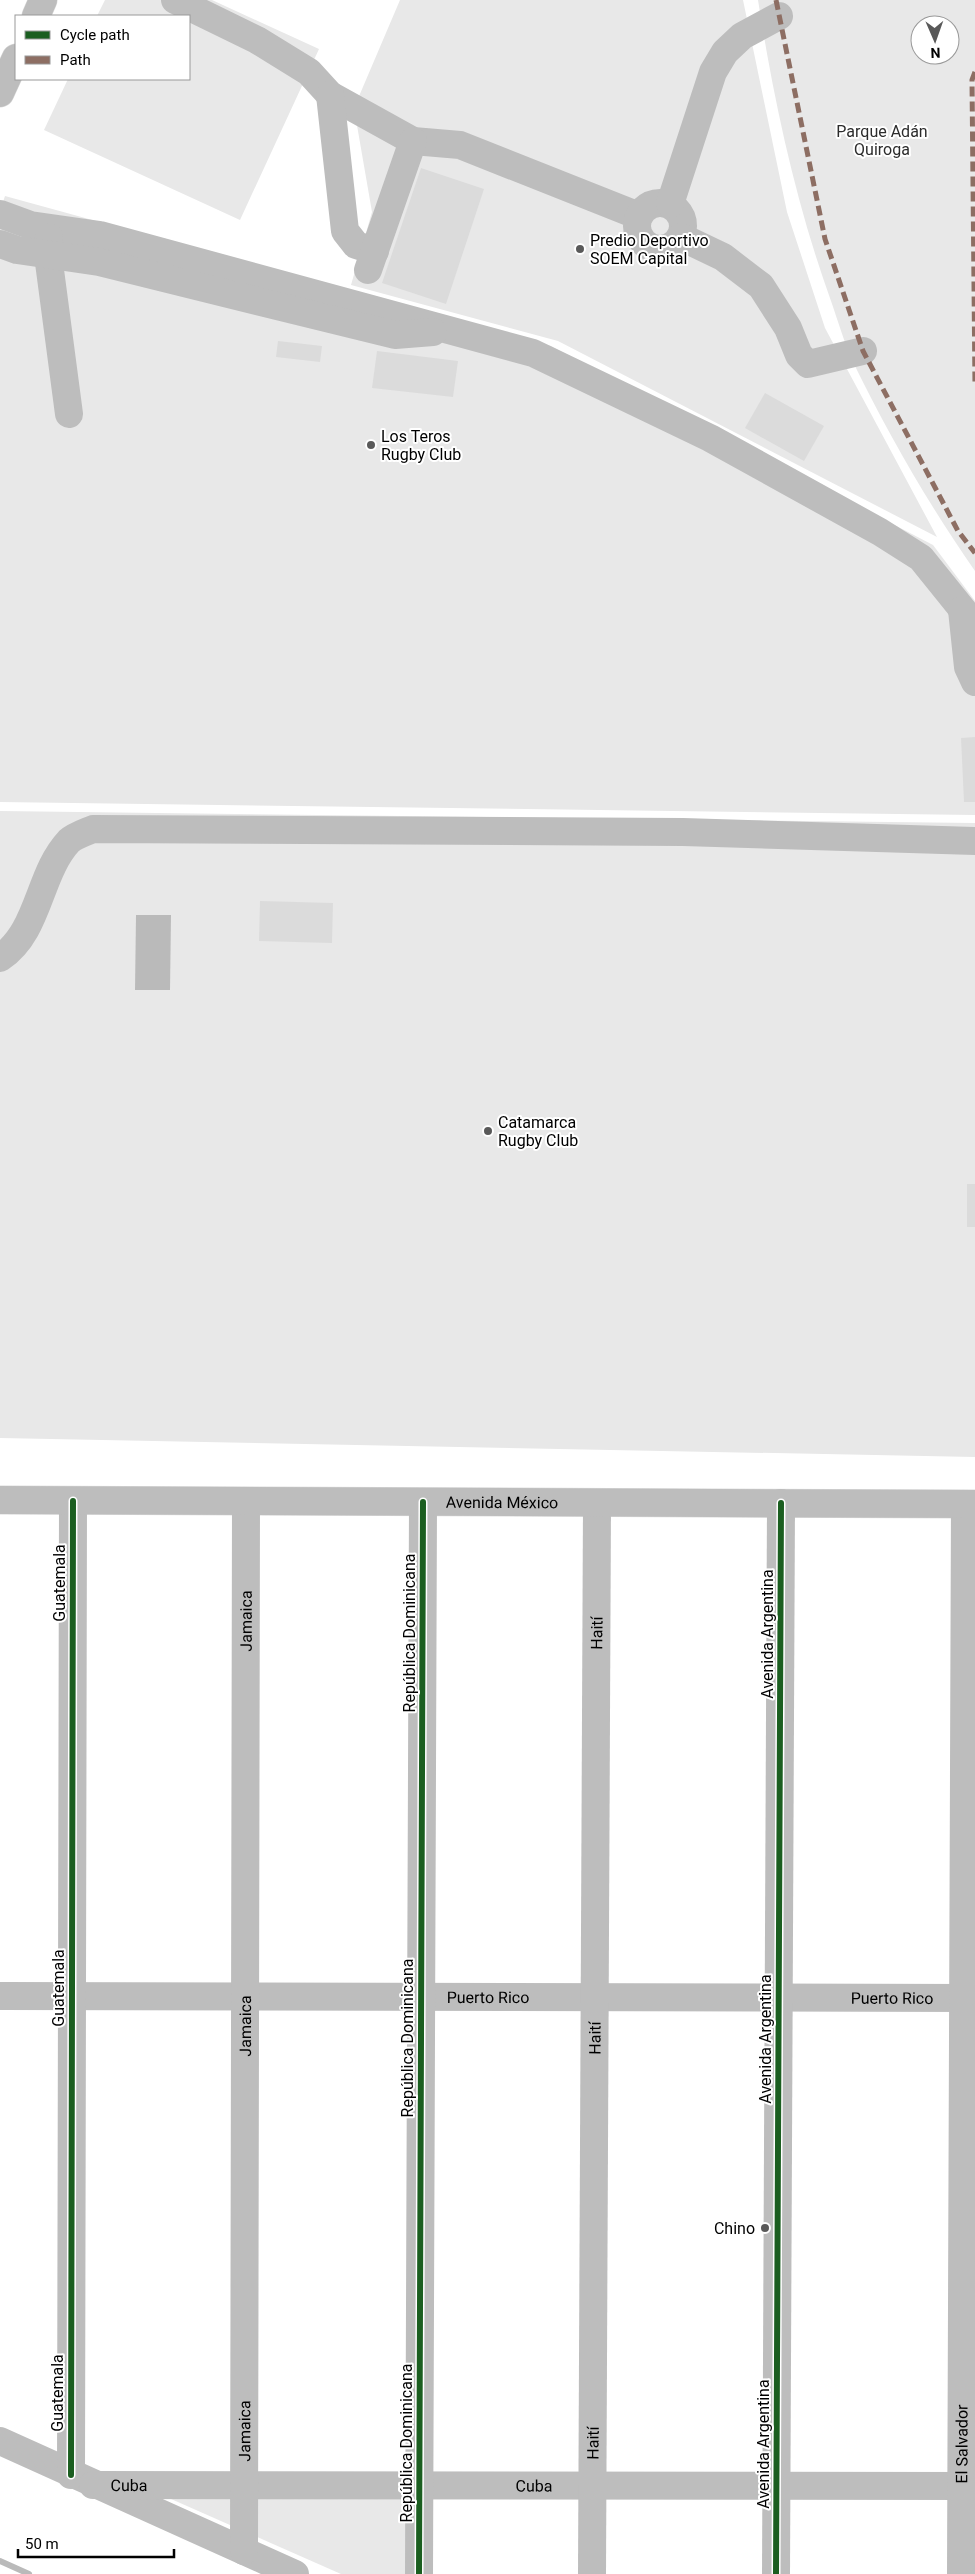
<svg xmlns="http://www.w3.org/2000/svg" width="975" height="2574" viewBox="0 0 975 2574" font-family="Roboto,sans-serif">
<rect width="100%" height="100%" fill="#fff"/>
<!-- green -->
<g fill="#e8e8e8" fill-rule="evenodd">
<path d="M105,0H212L319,49L240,220L44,130L68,79H189V16H97Z"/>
<path d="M400,0H743L787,212L825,328L937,537L558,341L351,285L372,212L354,108Z"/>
<path d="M758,0H975V571C929,505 888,434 853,362C844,342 838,321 831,301C796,204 774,102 758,0ZM920,25H950V55H920Z"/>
<path d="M5,196L551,346L933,545L975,601V815L0,802V211Z"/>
<path d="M0,811L975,823V1457L0,1438Z"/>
<path d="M162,2495L402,2498L409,2507L410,2574H341Z"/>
</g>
<!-- water -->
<path fill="#bababa" d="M136,915H171L170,990H135Z"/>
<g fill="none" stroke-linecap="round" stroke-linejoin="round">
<!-- stream -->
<path stroke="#bababa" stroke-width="6" d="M0,2561L29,2574"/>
</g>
<!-- building -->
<g fill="#dbdbdb">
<path d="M421,168L484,189L446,304L382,283Z"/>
<path d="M278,341L322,346L320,362L276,357Z"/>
<path d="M377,351L458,361L453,397L372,388Z"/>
<path d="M765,393L824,426L804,461L745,428Z"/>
<path d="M975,737V802H964L961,738Z"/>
<path d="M260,901L333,903L332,943L259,941Z"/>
<rect x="967" y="1184" width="8" height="43"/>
</g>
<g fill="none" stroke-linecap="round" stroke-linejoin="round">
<defs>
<g id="major">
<path d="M36,16L43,0"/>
<path d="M0,93L16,58"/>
<path id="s6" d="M0,1500L975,1504"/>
</g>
</defs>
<!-- major casing -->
<use href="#major" stroke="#dbdbdb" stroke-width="29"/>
<!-- minor -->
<g stroke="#bdbdbd" stroke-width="28">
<path d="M175,0L257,40L309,72L330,95L413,141L460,145L639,216"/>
<path d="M330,95L345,231L356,245L375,251"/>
<circle cx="660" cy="226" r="23"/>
<path d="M670,204L713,72L725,52L742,36L779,16"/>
<path d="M0,214L30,225L100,235L533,353L710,438L880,532L921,558L975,625"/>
<path d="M49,237L48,255L69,414"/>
<path d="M681,237L723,257L761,286L788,328L799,355L808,364L863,351"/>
<path d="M0,244L17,250L99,262L395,335L433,332"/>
<path d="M368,270L413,141"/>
<path d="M962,610L968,667L975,682"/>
<path d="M0,958C40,931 38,874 69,841C74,836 86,832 93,829L683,832L975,841"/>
<path id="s1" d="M0,1996L975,1998"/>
<path d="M0,2441L295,2574"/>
<path d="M71,2475L73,1501"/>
<path id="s2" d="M93,2485L975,2486"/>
<path id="s3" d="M244,2551L246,1501"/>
<path d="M419,2574L423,1502"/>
<path id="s4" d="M592,2574L597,1503"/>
<path d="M776,2574L781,1503"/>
<path id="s5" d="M961,2574L965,1504"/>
</g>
<!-- major -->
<use href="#major" stroke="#bdbdbd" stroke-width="28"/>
<!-- quiet -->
<g stroke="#8d6e63" stroke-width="5" stroke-dasharray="10 5" stroke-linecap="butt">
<path d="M776,0L825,239L863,351L958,531L975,553"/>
<path d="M975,72L972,80L975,386"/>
</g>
<defs>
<g id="cycleway">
<path d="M71,2475L73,1501"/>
<path d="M419,2574L423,1502"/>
<path d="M776,2574L781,1503"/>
</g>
</defs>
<!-- cycleway casing -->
<use href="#cycleway" stroke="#fff" stroke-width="9"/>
<!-- cycleway -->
<use href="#cycleway" stroke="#1b5e20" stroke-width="6"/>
</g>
<!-- markers -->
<g fill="#595959" stroke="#fff" stroke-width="2">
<circle cx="580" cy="249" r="5"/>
<circle cx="371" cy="445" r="5"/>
<circle cx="488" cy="1131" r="5"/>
<circle cx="765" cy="2228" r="5"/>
</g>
<g text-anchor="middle" stroke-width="4" stroke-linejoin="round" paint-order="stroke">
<!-- park labels -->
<g font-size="16" fill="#2c2c2c" stroke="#fff">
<text x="882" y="137">Parque Adán<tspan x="882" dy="18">Quiroga</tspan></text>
</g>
<!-- poi labels -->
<g font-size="16" fill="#000" stroke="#fff" text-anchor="start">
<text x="590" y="246">Predio Deportivo<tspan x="590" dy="18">SOEM Capital</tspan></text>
<text x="381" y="442">Los Teros<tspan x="381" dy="18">Rugby Club</tspan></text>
<text x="498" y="1128">Catamarca<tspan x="498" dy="18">Rugby Club</tspan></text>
<text x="755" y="2234" text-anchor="end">Chino</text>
</g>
<!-- street labels -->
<g font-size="16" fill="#000" stroke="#fff">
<text dy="6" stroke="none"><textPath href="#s6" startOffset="502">Avenida México</textPath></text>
<text transform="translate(59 1583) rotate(-90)" y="6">Guatemala</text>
<text dy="6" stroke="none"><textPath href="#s3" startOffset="930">Jamaica</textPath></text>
<text transform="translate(409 1633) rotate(-90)" y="6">República Dominicana</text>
<text dy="6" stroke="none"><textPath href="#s4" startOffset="941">Haití</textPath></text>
<text transform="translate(767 1634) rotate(-90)" y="6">Avenida Argentina</text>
<text transform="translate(58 1988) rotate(-90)" y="6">Guatemala</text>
<text dy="6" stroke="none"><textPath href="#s1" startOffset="488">Puerto Rico</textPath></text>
<text dy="6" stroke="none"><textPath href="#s1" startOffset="892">Puerto Rico</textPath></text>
<text dy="6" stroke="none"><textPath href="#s3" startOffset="525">Jamaica</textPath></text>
<text transform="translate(407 2038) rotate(-90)" y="6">República Dominicana</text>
<text dy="6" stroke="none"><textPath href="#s4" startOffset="536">Haití</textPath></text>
<text transform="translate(765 2039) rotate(-90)" y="6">Avenida Argentina</text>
<text transform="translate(57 2393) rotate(-90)" y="6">Guatemala</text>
<text dy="6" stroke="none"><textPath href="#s3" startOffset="120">Jamaica</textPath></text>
<text transform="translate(406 2443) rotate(-90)" y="6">República Dominicana</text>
<text dy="6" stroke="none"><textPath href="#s4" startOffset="131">Haití</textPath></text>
<text transform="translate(763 2444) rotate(-90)" y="6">Avenida Argentina</text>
<text dy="6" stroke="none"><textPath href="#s5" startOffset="130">El Salvador</textPath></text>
<text dy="6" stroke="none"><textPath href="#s2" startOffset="36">Cuba</textPath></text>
<text dy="6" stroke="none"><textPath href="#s2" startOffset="441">Cuba</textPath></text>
</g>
</g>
<!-- legend -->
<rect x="15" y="15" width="175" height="65" fill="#ffffff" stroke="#999999"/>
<rect x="25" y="31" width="25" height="8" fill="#1b5e20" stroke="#999999"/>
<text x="60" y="40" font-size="15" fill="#000000">Cycle path</text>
<rect x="25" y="56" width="25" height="8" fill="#8d6e63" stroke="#999999"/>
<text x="60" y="65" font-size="15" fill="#000000">Path</text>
<!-- north arrow -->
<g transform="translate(935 40) rotate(178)"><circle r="24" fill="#ffffff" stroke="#999999"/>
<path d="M0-4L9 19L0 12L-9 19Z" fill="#595959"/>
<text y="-8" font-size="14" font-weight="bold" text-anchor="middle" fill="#000000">N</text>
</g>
<!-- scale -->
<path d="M18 2549v8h156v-8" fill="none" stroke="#000000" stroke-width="2.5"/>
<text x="25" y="2549" font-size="15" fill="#000000" stroke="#ffffff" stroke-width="4" paint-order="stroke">50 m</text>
</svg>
